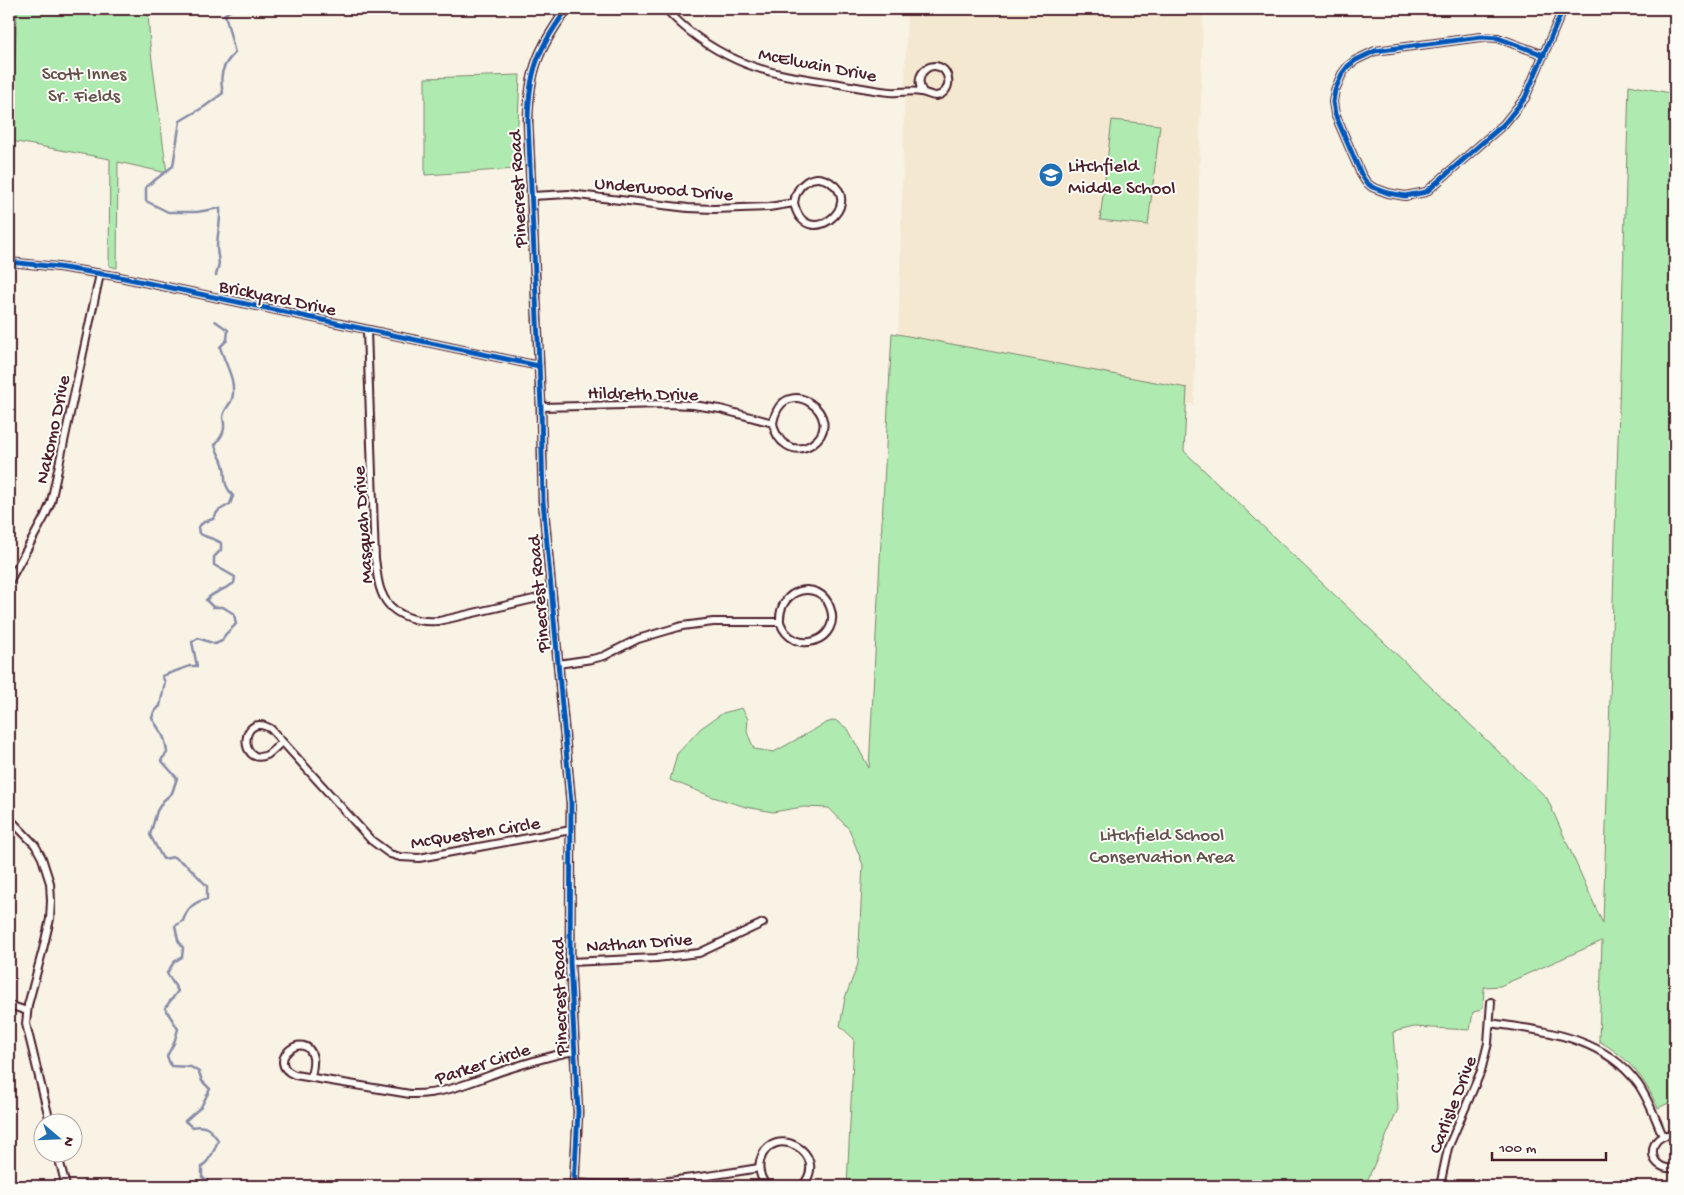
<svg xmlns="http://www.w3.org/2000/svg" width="1684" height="1195" viewBox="0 0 1684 1195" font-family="'Gochi Hand',sans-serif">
<rect width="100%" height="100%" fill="#f9f3e5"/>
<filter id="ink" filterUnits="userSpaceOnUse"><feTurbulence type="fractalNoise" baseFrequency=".02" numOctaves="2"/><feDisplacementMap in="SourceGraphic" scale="10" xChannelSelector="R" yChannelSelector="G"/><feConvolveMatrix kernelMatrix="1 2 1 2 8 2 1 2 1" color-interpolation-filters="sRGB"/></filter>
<g filter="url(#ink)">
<!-- built -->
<path fill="#f4e8d0" d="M907,9H1203L1194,405L898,341Z"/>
<!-- green -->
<g fill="#afebb0" stroke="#7c856e">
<path d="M17,9H142L148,11L150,45L167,173L118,162L117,268L109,266L110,159L11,141Z"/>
<path d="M520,75L516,169L425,175V78Z"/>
<path d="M1629,85L1675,94V1100L1658,1108C1643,1076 1630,1059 1599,1041L1602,941L1500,986L1484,987L1483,1007L1478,1011L1473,1012L1470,1030L1414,1027L1393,1032L1398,1109L1365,1186H847L854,1039L840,1026L845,998L858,964L863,865L849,829L829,808L803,807L773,812L746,807L713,797L670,780L677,754L701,728L723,713L742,708L748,719L747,732L754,749L774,752L826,723L835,720L848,729L869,768L892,333L1187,388L1184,451L1547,798L1603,924Z"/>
<path d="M1112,120L1160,125L1148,225L1100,220Z"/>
</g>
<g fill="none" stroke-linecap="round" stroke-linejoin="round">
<!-- stream -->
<g stroke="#878ca7" stroke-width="2.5">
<path d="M216,275C221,260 218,262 217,248C217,234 221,222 220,208L197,212H168L146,201V187L173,166L180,121L204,107L223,93C219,76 222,65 235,53L225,14L233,9"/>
<path d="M214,1186L202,1177V1167C211,1158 215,1151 218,1140C210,1129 206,1124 192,1127L185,1121L201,1107L210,1089L202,1081L199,1072L191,1067L171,1066L167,1056L174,1043L178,1029L165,1008L178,991L167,973L174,962L182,957L183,948L178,940L175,926L183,921C187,908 194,902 207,899V886L188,866L174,857L163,859L150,835L157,811L163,801L172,793L177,778L161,760L167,753C166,736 160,732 152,718L154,712L160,706L165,682L162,676L190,666H197L192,642L198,638L215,644L222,641L225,635L236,624L234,614L223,607H213L206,600C214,591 225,590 234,583L235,577L214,565V557L221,550V543C214,538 206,538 199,533L198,527L204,522L213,519L218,511L230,504L233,496C220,480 228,478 223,464C221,456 217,454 215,445C220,438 225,433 224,424C224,421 223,420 223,417C224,409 230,405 232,399C237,381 225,364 220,347L227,340L228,330L215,321"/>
</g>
<defs>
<g id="minor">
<path d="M666,9C686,31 710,48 737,60C767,74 801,78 833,83C852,86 871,90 890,92C900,93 911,90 921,92C929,93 936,101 945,91C950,85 949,76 944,70C930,58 912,76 923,92"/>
<path d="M1544,55L1498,38L1481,37L1375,51L1356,60L1348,66L1342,74L1335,90L1333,102L1335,114L1361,174L1366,182L1372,187L1388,193L1405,196L1426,192L1504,124L1525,98L1563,9"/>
<path d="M532,196L569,194L688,208L714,209L769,207L794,203C805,253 866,205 830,182C812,171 796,185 794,203"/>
<path d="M9,262L58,267L115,276L539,366"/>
<path d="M367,331L375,559C377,570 377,581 381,591C389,615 416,623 439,621L551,595"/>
<path d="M541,407L665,404L693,405L720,409L773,423C776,442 793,456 812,444C850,418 783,368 773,423"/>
<path d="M9,582L45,516L51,502L100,274"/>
<path d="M558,664L592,659L604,656L638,639L682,626L713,622H780C793,659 843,640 830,607C819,578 778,588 780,622"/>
<path d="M282,742C277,746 272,752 267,755C238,767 240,710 271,729L371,840L390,854L400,857L419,858L571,830"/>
<path d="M9,818L35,845L42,858L50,883L51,901L50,919L43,949L28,1005L26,1024L50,1122"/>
<path d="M570,962L656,958L699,953L763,923"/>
<path d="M9,1005L27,1011"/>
<path d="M1490,1023C1544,1031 1603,1036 1638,1084C1649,1100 1655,1118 1663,1136"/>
<path d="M311,1077C312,1071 314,1064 313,1058C307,1027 262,1062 295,1075L410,1094C442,1095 469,1083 499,1072C523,1064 548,1056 574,1051"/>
<path d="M1675,1135C1646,1131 1645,1172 1675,1168"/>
<path d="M57,1152L66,1186"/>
<path d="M574,1183C636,1188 698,1178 759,1168"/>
<path d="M767,1186C761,1179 758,1171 760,1161C771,1121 832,1153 802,1186"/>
<path d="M1440,1186L1448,1148L1481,1071L1488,1043L1491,1002"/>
</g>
<path id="tertiary" d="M567,9C538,49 529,70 528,121L541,407L543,501L571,803L570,962L578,1112L574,1186"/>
</defs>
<!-- minor casing -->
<use href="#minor" stroke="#4a1f2b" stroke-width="10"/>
<!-- tertiary casing -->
<use href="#tertiary" stroke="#4a1f2b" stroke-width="11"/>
<!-- minor -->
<use href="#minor" stroke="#fdfcf7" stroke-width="6"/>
<!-- tertiary -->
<use href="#tertiary" stroke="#fdfcf7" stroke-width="8"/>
<defs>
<g id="cycleway">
<path d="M567,9C538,49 529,70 528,121L541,407L543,501L571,803L570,962L578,1112L574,1186"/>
<path d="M1544,55L1498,38L1481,37L1375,51L1356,60L1348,66L1342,74L1335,90L1333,102L1335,114L1361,174L1366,182L1372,187L1388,193L1405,196L1426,192L1504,124L1525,98L1563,9"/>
<path d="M9,262L58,267L115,276L539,366"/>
</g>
</defs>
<!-- cycleway casing -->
<use href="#cycleway" stroke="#fdfcf7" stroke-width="8"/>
<!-- cycleway -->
<use href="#cycleway" stroke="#0057b8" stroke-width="5"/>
</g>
</g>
<!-- icons -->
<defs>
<symbol id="school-disc" viewBox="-11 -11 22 22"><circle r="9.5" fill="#1f6fb2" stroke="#fdfcf7"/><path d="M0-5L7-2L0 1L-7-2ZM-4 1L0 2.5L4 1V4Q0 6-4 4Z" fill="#fff"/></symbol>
</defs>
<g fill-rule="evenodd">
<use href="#school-disc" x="1037" y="161" width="28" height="28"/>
</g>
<g text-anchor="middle" stroke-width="4" stroke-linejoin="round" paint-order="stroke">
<!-- street labels -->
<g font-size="19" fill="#4a1f2b" stroke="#fdfcf7">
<text transform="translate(818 63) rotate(11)" y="7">McElwain Drive</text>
<text transform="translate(664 187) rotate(5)" y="7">Underwood Drive</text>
<text transform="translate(516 189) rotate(-93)" y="7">Pinecrest Road</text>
<text transform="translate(278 296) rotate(12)" y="7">Brickyard Drive</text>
<text transform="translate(643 392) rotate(1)" y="7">Hildreth Drive</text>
<text transform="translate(51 429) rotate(-78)" y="7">Nakomo Drive</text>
<text transform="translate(361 525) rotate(-94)" y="7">Masquah Drive</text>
<text transform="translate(537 594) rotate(-95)" y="7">Pinecrest Road</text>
<text transform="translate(475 831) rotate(-9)" y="7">McQuesten Circle</text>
<text transform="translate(639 941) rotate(-4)" y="7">Nathan Drive</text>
<text transform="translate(558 997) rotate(-92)" y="7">Pinecrest Road</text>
<text transform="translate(482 1062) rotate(-18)" y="7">Parker Circle</text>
<text transform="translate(1451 1104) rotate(-69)" y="7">Carlisle Drive</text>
</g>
<!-- park labels -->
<g font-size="19" fill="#63524c" stroke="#fdfcf7">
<text x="84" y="79">Scott Innes<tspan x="84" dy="22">Sr. Fields</tspan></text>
<text x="1162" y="840">Litchfield School<tspan x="1162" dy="22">Conservation Area</tspan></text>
</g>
<!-- poi labels -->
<g font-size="19" fill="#4a1f2b" stroke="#fdfcf7" text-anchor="start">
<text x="1068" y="171">Litchfield<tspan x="1068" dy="22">Middle School</tspan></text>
</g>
</g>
<!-- margin -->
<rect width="1684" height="1195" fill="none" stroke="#fdfcf7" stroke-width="30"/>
<rect x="15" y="15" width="1654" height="1165" fill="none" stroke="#4a1f2b" stroke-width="2" filter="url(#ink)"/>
<!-- north arrow -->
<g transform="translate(58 1138) rotate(109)"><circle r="24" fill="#fdfcf7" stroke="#b5a4a5"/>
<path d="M0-4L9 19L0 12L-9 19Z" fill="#1f6fb2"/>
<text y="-8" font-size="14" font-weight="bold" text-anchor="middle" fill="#4a1f2b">N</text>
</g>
<!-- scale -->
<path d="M1492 1152v8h114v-8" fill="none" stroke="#4a1f2b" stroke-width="2.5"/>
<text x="1499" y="1152" font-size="15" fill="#4a1f2b" stroke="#fdfcf7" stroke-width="4" paint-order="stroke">100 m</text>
</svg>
